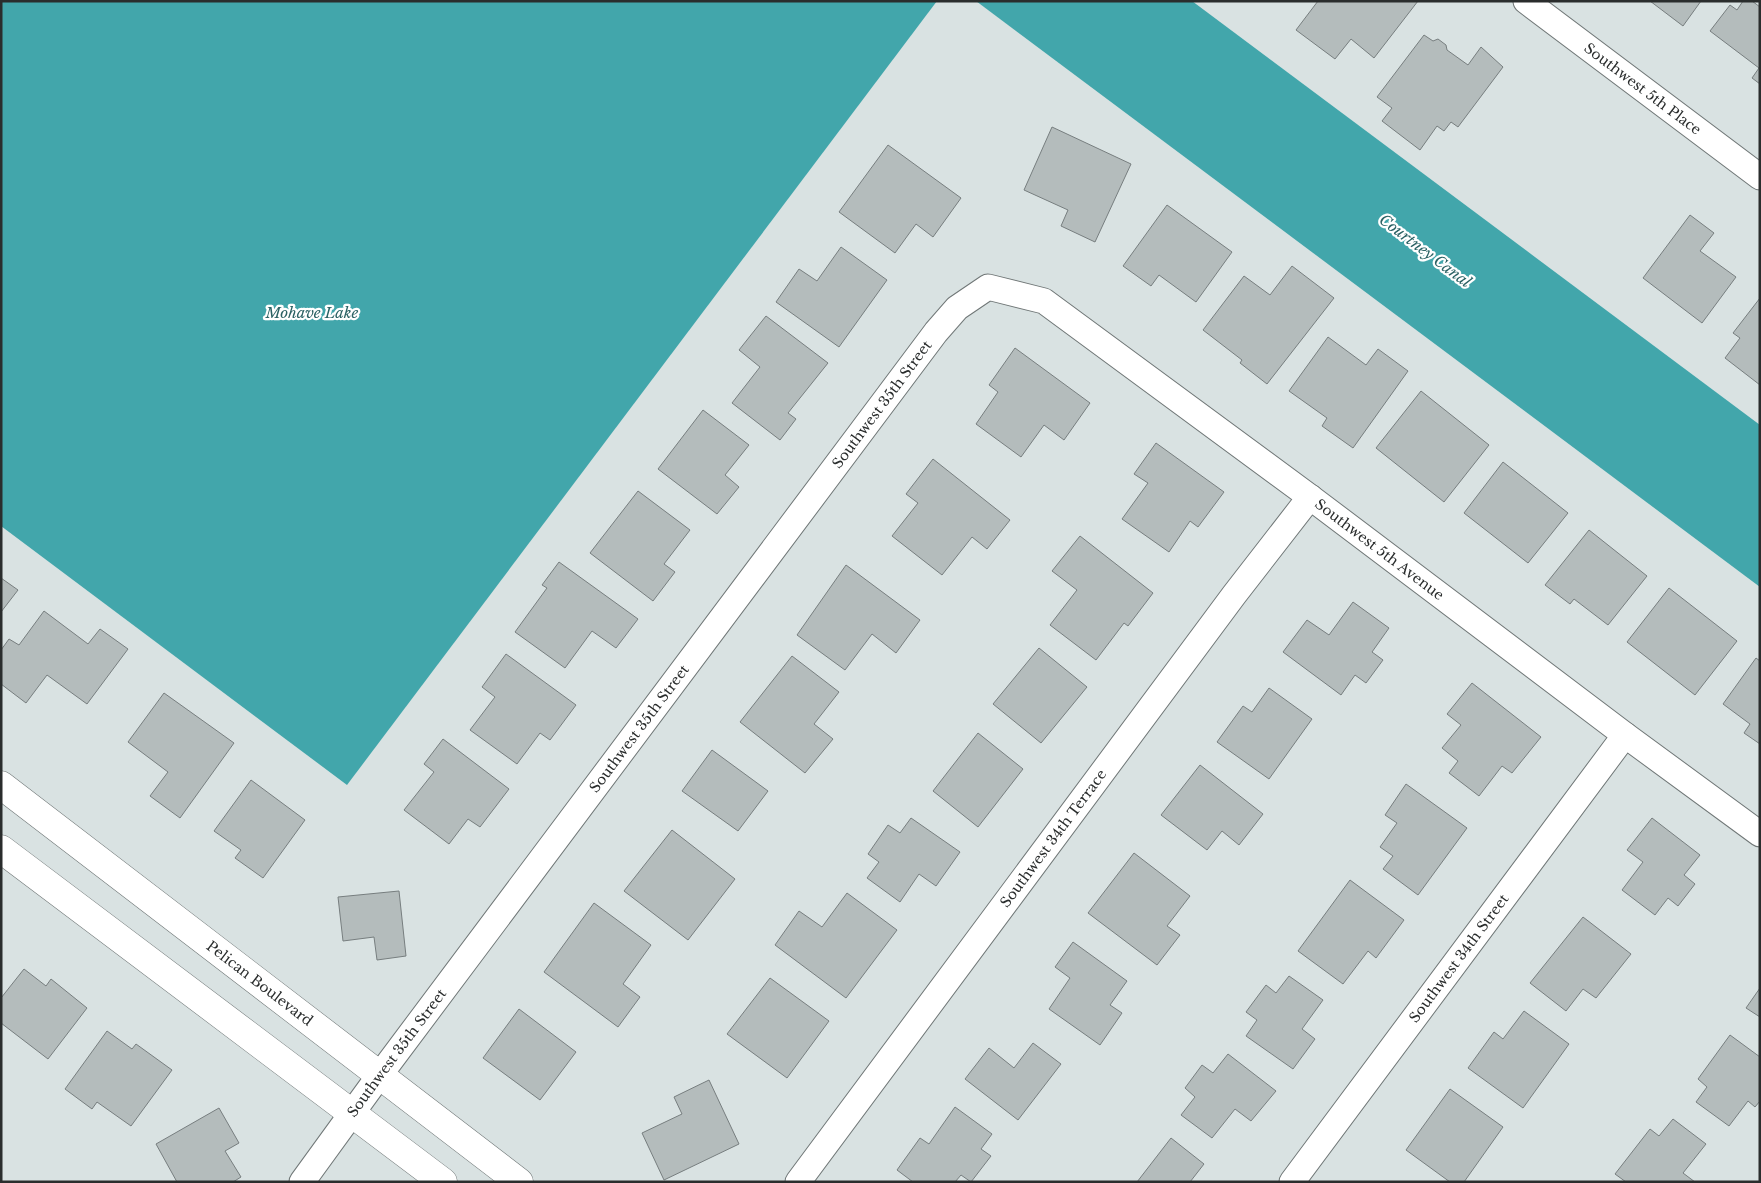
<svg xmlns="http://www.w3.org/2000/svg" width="1761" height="1183" viewBox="0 0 1761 1183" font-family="'Libre Baskerville',serif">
<rect width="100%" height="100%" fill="#d9e2e2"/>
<!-- water -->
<g fill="#42a6ab">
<path d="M1,1H937L347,785L1,526Z"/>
<path d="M976,1H1192L1760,425V587Z"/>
</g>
<!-- building -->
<g fill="#b4bcbc" stroke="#777e7f">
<path d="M1318,1H1418L1374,58L1351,39L1335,59L1296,30Z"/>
<path d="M1650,1H1701L1683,26Z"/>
<path d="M1743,1H1752L1760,7V84L1752,78L1759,68L1710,31L1730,5L1737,10Z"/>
<path d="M1424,35L1433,41L1438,39L1446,45L1447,50L1468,65L1481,47L1503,67L1458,127L1451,122L1444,131L1437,126L1420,150L1382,121L1392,108L1377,97Z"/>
<path d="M1052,127L1131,164L1095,242L1061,226L1068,210L1024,190Z"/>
<path d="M888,145L961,198L933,237L916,224L895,253L839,212Z"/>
<path d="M1167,205L1232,252L1196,302L1159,275L1151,286L1123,266Z"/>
<path d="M1690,215L1714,233L1700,251L1736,277L1702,323L1643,278Z"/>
<path d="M841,247L887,280L839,347L776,302L799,269L817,281Z"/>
<path d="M1292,266L1334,298L1267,384L1240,363L1242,360L1203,330L1244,276L1270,295Z"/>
<path d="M1760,298V385L1725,358L1740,338L1733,333Z"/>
<path d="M766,316L828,363L788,413L796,419L780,440L732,403L760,367L739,350Z"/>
<path d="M1328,337L1366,365L1378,349L1408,371L1353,448L1322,426L1327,418L1289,391Z"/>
<path d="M1015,348L1090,403L1064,440L1044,425L1021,457L976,424L998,392L989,385Z"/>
<path d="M1421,391L1489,445L1444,502L1376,448Z"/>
<path d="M703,410L749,445L725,475L739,487L717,514L658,469Z"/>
<path d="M1156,443L1224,492L1198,527L1190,521L1169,552L1122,519L1148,483L1134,474Z"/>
<path d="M933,459L1010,520L987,549L972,537L942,575L892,536L918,503L906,494Z"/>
<path d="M1503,462L1568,513L1528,563L1464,513Z"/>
<path d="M638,491L690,530L664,564L675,572L653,601L590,553Z"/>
<path d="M1589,530L1647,576L1608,625L1574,599L1570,604L1545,585Z"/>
<path d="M1080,536L1153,593L1128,626L1124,623L1096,660L1050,625L1077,590L1052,571Z"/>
<path d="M559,562L638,619L616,648L592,631L565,668L515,632L547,588L542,585Z"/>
<path d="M846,565L920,620L896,653L872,634L845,670L797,635Z"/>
<path d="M1,578L18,590L1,612Z"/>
<path d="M1669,588L1737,641L1695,695L1627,642Z"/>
<path d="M1353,602L1389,628L1372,652L1383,660L1366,683L1355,675L1341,695L1283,652L1307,620L1329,635Z"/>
<path d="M44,611L88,644L100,629L128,649L87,704L47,675L26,703L1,684V650L9,639L19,645Z"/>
<path d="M1039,648L1087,687L1041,743L993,704Z"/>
<path d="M506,654L576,705L550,740L540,733L517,764L470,730L495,697L482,687Z"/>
<path d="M792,656L839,692L814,724L833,739L805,773L740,722Z"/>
<path d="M1756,658L1760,661V744L1744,733L1750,724L1723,704Z"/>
<path d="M1472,683L1541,737L1512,773L1502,766L1479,796L1449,773L1458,761L1442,748L1461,725L1447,714Z"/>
<path d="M1269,688L1312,719L1269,779L1217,742L1243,706L1252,712Z"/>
<path d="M164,693L234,743L180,818L150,796L168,772L128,742Z"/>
<path d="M978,733L1023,769L978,827L933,791Z"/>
<path d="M443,739L509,789L480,827L468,819L449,844L404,810L434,772L424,764Z"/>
<path d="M712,750L768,791L738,831L682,791Z"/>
<path d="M1200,765L1263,814L1239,845L1222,831L1207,850L1161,815Z"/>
<path d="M251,780L305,820L263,878L235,858L241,850L214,831Z"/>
<path d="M1406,784L1467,828L1418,895L1383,869L1393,856L1380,847L1397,823L1385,815Z"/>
<path d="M911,818L960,852L936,886L919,874L900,902L867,878L879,862L868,854L888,825L900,833Z"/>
<path d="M1652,818L1700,855L1684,875L1695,884L1678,906L1668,898L1655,915L1622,890L1643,862L1627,850Z"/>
<path d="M672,830L735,879L688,940L624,891Z"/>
<path d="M1134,853L1190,896L1167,926L1180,935L1157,965L1088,913Z"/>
<path d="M1350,880L1404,920L1376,958L1368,951L1343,984L1298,951Z"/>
<path d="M399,891L406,956L377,960L374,937L343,941L338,897Z"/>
<path d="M847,893L897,930L846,998L775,945L799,911L822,927Z"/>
<path d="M594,903L651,945L623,984L640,997L618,1027L544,972Z"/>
<path d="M1583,917L1631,954L1596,998L1583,989L1566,1011L1530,983Z"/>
<path d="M1073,942L1127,981L1110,1005L1122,1013L1100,1045L1049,1009L1070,978L1055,967Z"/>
<path d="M24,969L46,986L51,979L87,1008L48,1059L1,1023V998Z"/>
<path d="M1289,976L1323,1000L1302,1029L1315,1039L1293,1069L1246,1036L1257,1020L1246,1012L1266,985L1276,993Z"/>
<path d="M770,978L829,1021L787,1078L727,1034Z"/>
<path d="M1760,988V1017L1746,1008Z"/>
<path d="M519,1009L576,1052L540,1100L483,1058Z"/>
<path d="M1524,1011L1569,1044L1523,1108L1468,1068L1494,1032L1503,1039Z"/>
<path d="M107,1031L132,1049L136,1044L172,1070L131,1126L97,1102L92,1109L65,1089Z"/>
<path d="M1730,1035L1760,1057V1101L1755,1107L1748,1101L1729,1126L1696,1102L1707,1087L1698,1079Z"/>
<path d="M1033,1043L1061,1064L1018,1120L965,1079L989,1048L1014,1068Z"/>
<path d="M1228,1054L1276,1091L1251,1121L1235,1109L1212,1138L1181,1115L1195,1097L1185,1088L1202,1065L1213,1073Z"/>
<path d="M709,1080L739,1144L664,1180L642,1133L682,1114L674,1097Z"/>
<path d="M1450,1089L1503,1127L1464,1182H1450L1406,1150Z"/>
<path d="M955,1107L992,1134L981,1149L991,1156L971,1182L961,1175L955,1182H913L897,1170L920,1138L929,1144Z"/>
<path d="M219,1108L239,1143L225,1151L241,1177L233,1182H177L156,1144Z"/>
<path d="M1673,1119L1706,1144L1683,1173L1695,1182H1626L1615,1174L1650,1129L1659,1136Z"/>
<path d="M1171,1138L1204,1164L1190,1182H1137Z"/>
</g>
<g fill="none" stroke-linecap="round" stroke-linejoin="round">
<defs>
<g id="minor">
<path id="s1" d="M1526,1L1760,177"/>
<path id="s2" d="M302,1182L379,1076L936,332L957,308L988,287L1044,301L1310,497L1625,735L1760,834"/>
<path id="s3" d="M798,1182L1234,595L1310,497"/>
<path id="s4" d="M1292,1182L1625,735"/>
</g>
<g id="tertiary">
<path id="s5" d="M1,785L519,1182"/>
<path d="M1,849L443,1182"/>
</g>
</defs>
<!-- minor casing -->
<use href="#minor" stroke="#707777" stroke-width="27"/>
<!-- tertiary casing -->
<use href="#tertiary" stroke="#707777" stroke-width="29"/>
<!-- minor -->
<use href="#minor" stroke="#fff" stroke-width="25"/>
<!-- tertiary -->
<use href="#tertiary" stroke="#fff" stroke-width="28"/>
</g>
<g text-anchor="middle" stroke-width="4.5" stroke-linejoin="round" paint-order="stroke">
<!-- street labels -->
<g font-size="14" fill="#2a2d2d" stroke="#fff">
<text dy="5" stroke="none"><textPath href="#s1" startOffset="146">Southwest 5th Place</textPath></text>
<text dy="5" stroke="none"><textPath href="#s2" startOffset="970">Southwest 35th Street</textPath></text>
<text dy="5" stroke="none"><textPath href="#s2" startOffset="1605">Southwest 5th Avenue</textPath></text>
<text dy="5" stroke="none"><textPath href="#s2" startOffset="565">Southwest 35th Street</textPath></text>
<text dy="5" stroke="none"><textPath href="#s3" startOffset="428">Southwest 34th Terrace</textPath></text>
<text dy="5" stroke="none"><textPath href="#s4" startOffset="279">Southwest 34th Street</textPath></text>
<text dy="5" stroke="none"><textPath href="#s5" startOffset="326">Pelican Boulevard</textPath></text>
<text dy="5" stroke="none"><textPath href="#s2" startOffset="160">Southwest 35th Street</textPath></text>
</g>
<!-- water labels -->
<g font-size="15" font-style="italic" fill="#2b6264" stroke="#fff">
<text transform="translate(1425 251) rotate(37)" y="5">Courtney Canal</text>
<text x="312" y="318">Mohave Lake</text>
</g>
</g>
<!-- border -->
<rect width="1761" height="1183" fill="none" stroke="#2a2d2d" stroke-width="5"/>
</svg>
